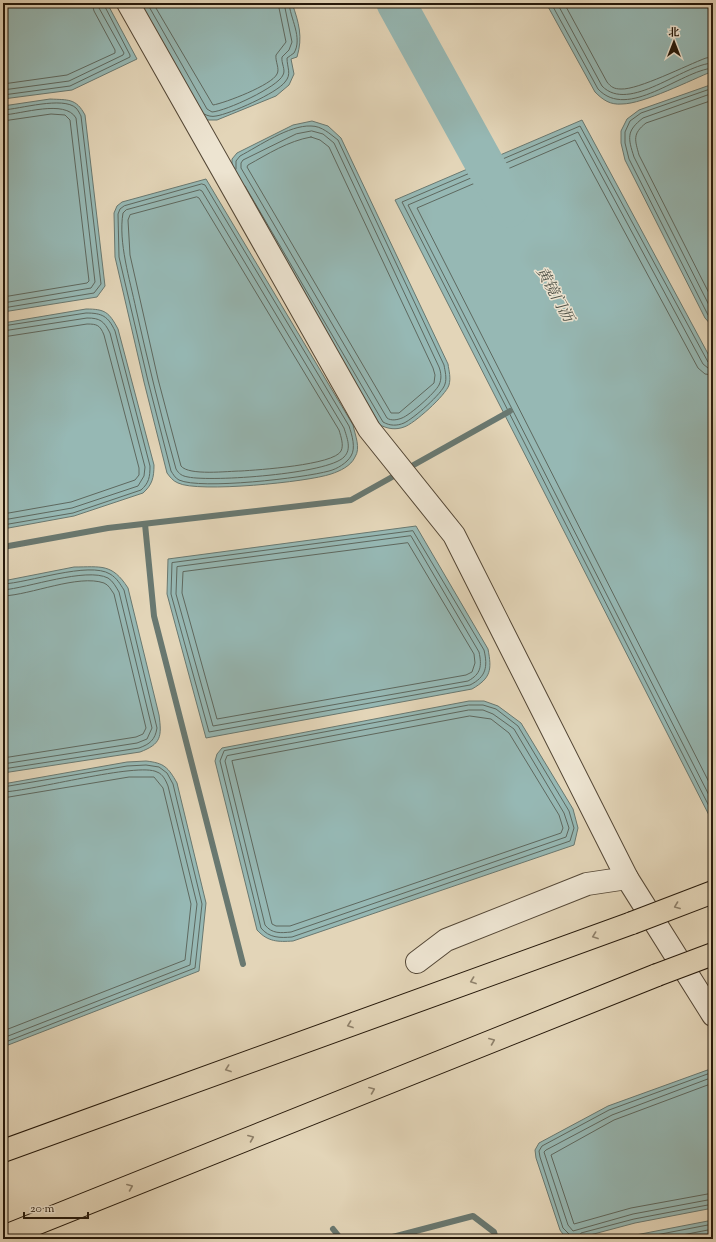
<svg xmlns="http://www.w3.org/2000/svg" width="716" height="1242" viewBox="0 0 716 1242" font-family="'Sorts Mill Goudy','Noto Serif SC',serif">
<rect width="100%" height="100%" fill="#e3d5b8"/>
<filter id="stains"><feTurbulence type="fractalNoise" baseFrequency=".005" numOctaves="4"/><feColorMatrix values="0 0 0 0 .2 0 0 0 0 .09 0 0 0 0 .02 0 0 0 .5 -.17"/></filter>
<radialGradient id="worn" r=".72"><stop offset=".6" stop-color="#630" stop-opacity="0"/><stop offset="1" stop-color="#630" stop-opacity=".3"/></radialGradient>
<!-- water -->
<g fill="#96b8b4" stroke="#697870">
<path d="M3,3H107L137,59L72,90L3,99Z"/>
<path d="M136,3H292C299,23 303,37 297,57L291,59L294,74L289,85L276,96L217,120H205Z"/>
<path d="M546,3H713V71C691,80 643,104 622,104C610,105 603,100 595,92Z"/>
<path d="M713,84V327L705,318L625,160L621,143V131L627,119L639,110Z"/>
<path d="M50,99C68,100 76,98 85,115L105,286L97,297L3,312V106Z"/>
<path d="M582,120L713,363V823L395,200Z"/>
<path d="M312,121L328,126L341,138L448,364C449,371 451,378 449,385C446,395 414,424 404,427C396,430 388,429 380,425L232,172V159L237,153L293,125Z"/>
<path d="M206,179L353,425C355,435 361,448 355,457C351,466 340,471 331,474C308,482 198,493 178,483C173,481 170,477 167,473L144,382L115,257L114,213L117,206L122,202Z"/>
<path d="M86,309C105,309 109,312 118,329L154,465C154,478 152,485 143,493L74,516L3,529V323Z"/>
<path d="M416,526L488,649C492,670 491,678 472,689L206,738L167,594L168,559Z"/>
<path d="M74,567C101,567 112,563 128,588L159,715C162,737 161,744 140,752L3,773V581Z"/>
<path d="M469,701H484L498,706L521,723L573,809L578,828L574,845L293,941C278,942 268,942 257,930L215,761L217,754L222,748Z"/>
<path d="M146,761C164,763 168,767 177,783L206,903L199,971L3,1047V784L127,762Z"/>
<path d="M713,1068V1208L635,1223L575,1239C567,1239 564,1236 560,1230L536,1158L535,1150L539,1143L608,1106Z"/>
<path d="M713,1220V1239H615Z"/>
</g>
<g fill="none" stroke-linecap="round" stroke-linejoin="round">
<!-- shore -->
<g stroke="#5e685f" stroke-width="1">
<path d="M147,3L207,109L212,112C226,111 278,87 283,75C286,70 281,63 282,57L289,50L292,42L284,3"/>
<path d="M153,3L213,105C225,103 272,85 277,74C280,69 275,61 276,55L286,42L278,3"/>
<path d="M551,3L598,89C628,121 680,71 713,68"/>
<path d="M557,3L602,86C629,114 683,64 713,63"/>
<path d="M564,3L607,82C611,87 614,89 621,89C638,90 687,65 706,58L713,57"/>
<path d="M3,84L67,75L115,53V50L94,11L92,3"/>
<path d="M713,88L641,113L630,121L625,132V143L629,159L708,315L713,321"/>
<path d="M3,90L69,81L123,55L124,53L99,8L98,3"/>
<path d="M713,93L643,118C626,131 628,138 634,157L713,313"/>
<path d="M3,95L70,86L130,57V55L103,3"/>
<path d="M713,100L646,123C632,134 635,140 639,155L713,301"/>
<path d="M3,110C20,109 63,96 76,108C78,110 80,114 81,116L101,284L94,293L3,308"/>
<path d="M204,114C208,116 212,117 216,116C230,114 277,93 285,82C292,74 287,68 287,58C289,56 292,55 294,53C303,38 290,18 289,3"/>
<path d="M3,115C22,114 65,99 76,118L95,282L91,288L3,303"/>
<path d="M3,121L51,114L65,115L70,120L89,281L87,283L3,297"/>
<path d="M312,131L323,134L334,143L439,367C441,372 442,379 439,385C435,393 410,415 402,418C397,420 391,421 387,418L241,168V163L243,160L296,134Z"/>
<path d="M311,137L320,140L329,147L433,368L435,375L434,383L399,413H391L247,167L248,165C268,154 288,141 311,137Z"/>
<path d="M236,169V161L240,156C259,146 289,125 311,126C322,126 330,134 338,140L444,365C445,371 447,378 445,384C443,393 413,419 404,423C397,426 390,426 383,422L245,186"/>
<path d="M202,184L205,185L349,426C352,435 356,448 351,456C347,463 337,469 329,471C304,478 200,490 179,480C175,478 173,474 171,471L148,381L119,257L118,214L120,209L124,206Z"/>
<path d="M200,190L202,191L344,428C347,438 352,449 344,457C328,474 212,482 188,477C182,476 179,474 176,469C161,416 148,362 136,309C130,280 118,242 123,213L126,210Z"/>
<path d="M197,197L199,198L339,430C341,437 344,445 341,451C334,465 257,470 241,471C228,471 189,476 181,466L158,379L130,255L128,220L130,215Z"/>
<path d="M3,326L86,313C102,313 108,316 115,331L150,466C150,477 149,483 141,490L73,513L3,525"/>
<path d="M3,331L87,318C100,318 104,321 110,333L145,467L144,476L138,486L72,508L3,520"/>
<path d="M3,337L87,324C97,324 100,325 104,335L139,468V475L135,480L71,502L3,514"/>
<path d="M713,364L708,362L580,126L402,202L713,814"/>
<path d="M713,369L708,368L703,364L578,132L408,205L713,803"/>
<path d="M713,375L705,374L698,368L575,140L417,208L713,790"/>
<path d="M413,531L484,650C488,667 486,677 470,685L209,732L171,594L172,563Z"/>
<path d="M411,536L479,652C482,666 481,674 468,681L213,726L176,594L177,567Z"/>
<path d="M408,543L474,654L475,663L472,672L466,675L217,719L182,593L183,572Z"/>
<path d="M3,584C28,583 89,561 110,574C117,578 120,584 124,590L157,728C155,740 150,744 139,748L3,769"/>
<path d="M3,590C28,588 86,567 108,578C113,581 116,587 119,592L152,728L147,739L137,743L3,764"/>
<path d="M3,596C31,595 78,574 104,583C109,585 111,590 114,594L146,728L143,734L136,737L3,758"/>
<path d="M469,705H483L496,709L518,726L569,811L574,828L570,841L292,937C280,938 269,938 261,928L220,761L224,751Z"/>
<path d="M469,710H483L493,714L514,729L564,813L569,828L566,837L291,932C281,933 272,934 265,925L225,761L227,756Z"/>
<path d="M470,716L491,719L509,733L559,815L563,828L561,833L290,926H276L272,924L232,761Z"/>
<path d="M3,787L127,766L146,765L159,767L167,773L173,784L202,904L195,968L3,1043"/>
<path d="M3,792C32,791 138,762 157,772C163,774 166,781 168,786L197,904L190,965L3,1038"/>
<path d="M3,798L129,777H154L163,788L191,904L185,960L3,1031"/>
<path d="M713,1077L612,1115L546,1150L544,1152L568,1225L573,1231L633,1214L713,1199"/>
<path d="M713,1083L614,1120L551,1155L574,1224L631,1208L713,1193"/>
<path d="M571,1239L570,1235L563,1228L540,1157L539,1151L542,1146L609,1110L713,1072"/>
<path d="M578,1239L581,1233L634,1219L713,1204"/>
<path d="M635,1239L713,1224"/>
<path d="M662,1239L713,1229"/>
</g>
<!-- stream -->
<g stroke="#697870" stroke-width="6">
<path d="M145,524L154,616L243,964"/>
<path d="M3,547L108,528L351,500L510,411"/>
<path d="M333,1229L341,1239"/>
<path d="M385,1239L473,1216L494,1232L496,1239"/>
</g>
<!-- river -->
<path stroke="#96b8b4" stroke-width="39" d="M396,3L509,208"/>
<defs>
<g id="minor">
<path d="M128,3L369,429L454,535L627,878L587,884L446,940L417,962"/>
<path d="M627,878L713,1015"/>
</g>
<g id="highway">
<path d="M3,1151L632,923"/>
<path d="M3,1237L657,975"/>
</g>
</defs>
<!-- minor casing -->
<use href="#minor" stroke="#544736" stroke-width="24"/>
<!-- highway casing -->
<use href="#highway" stroke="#25180a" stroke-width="24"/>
<!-- minor -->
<use href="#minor" stroke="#ede4d1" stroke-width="22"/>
<!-- highway -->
<use href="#highway" stroke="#e3d5b8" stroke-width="22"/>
<defs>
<g id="highway-bridge">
<path d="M632,923L713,892"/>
<path d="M657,975L713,954"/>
</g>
</defs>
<!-- highway-bridge casing -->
<use href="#highway-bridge" stroke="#25180a" stroke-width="24" stroke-linecap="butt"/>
<!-- highway-bridge -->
<use href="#highway-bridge" stroke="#e3d5b8" stroke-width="22"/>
</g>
<!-- one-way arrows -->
<defs><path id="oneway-chevron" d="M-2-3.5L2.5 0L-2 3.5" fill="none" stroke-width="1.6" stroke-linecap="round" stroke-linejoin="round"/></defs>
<g stroke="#8e806a">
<use href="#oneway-chevron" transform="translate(677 906) rotate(159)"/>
<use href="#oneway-chevron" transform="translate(595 936) rotate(160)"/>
<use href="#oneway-chevron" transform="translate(473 981) rotate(160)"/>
<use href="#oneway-chevron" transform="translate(350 1025) rotate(160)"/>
<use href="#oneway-chevron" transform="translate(492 1041) rotate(-22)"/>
<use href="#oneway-chevron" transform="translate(228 1069) rotate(160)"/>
<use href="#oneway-chevron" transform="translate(372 1090) rotate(-22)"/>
<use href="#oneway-chevron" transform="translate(251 1138) rotate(-22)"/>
<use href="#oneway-chevron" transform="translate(130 1187) rotate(-22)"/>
</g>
<g text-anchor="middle" stroke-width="3" stroke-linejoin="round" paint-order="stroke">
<!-- water labels -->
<g font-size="15" font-style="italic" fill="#4d5046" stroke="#ede4d1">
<text transform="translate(555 294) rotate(61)" y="5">黄镜门沥</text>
</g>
</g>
<!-- margin -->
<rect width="716" height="1242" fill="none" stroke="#e3d5b8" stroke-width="16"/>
<rect x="4" y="4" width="708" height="1234" fill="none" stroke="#25180a" stroke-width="2"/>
<rect x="8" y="8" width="700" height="1226" fill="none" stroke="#25180a"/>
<!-- north arrow -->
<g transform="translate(674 42)" stroke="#ede4d1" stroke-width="3" paint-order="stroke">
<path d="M0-3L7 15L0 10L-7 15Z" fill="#25180a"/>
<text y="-6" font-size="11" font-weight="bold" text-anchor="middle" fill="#25180a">北</text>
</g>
<!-- scale -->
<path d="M24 1212v6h64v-6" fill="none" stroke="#25180a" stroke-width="2"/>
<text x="30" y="1212" font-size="12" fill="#25180a" stroke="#ede4d1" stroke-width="3" paint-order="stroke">20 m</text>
<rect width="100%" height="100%" filter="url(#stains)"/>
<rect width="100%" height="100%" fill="url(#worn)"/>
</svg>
